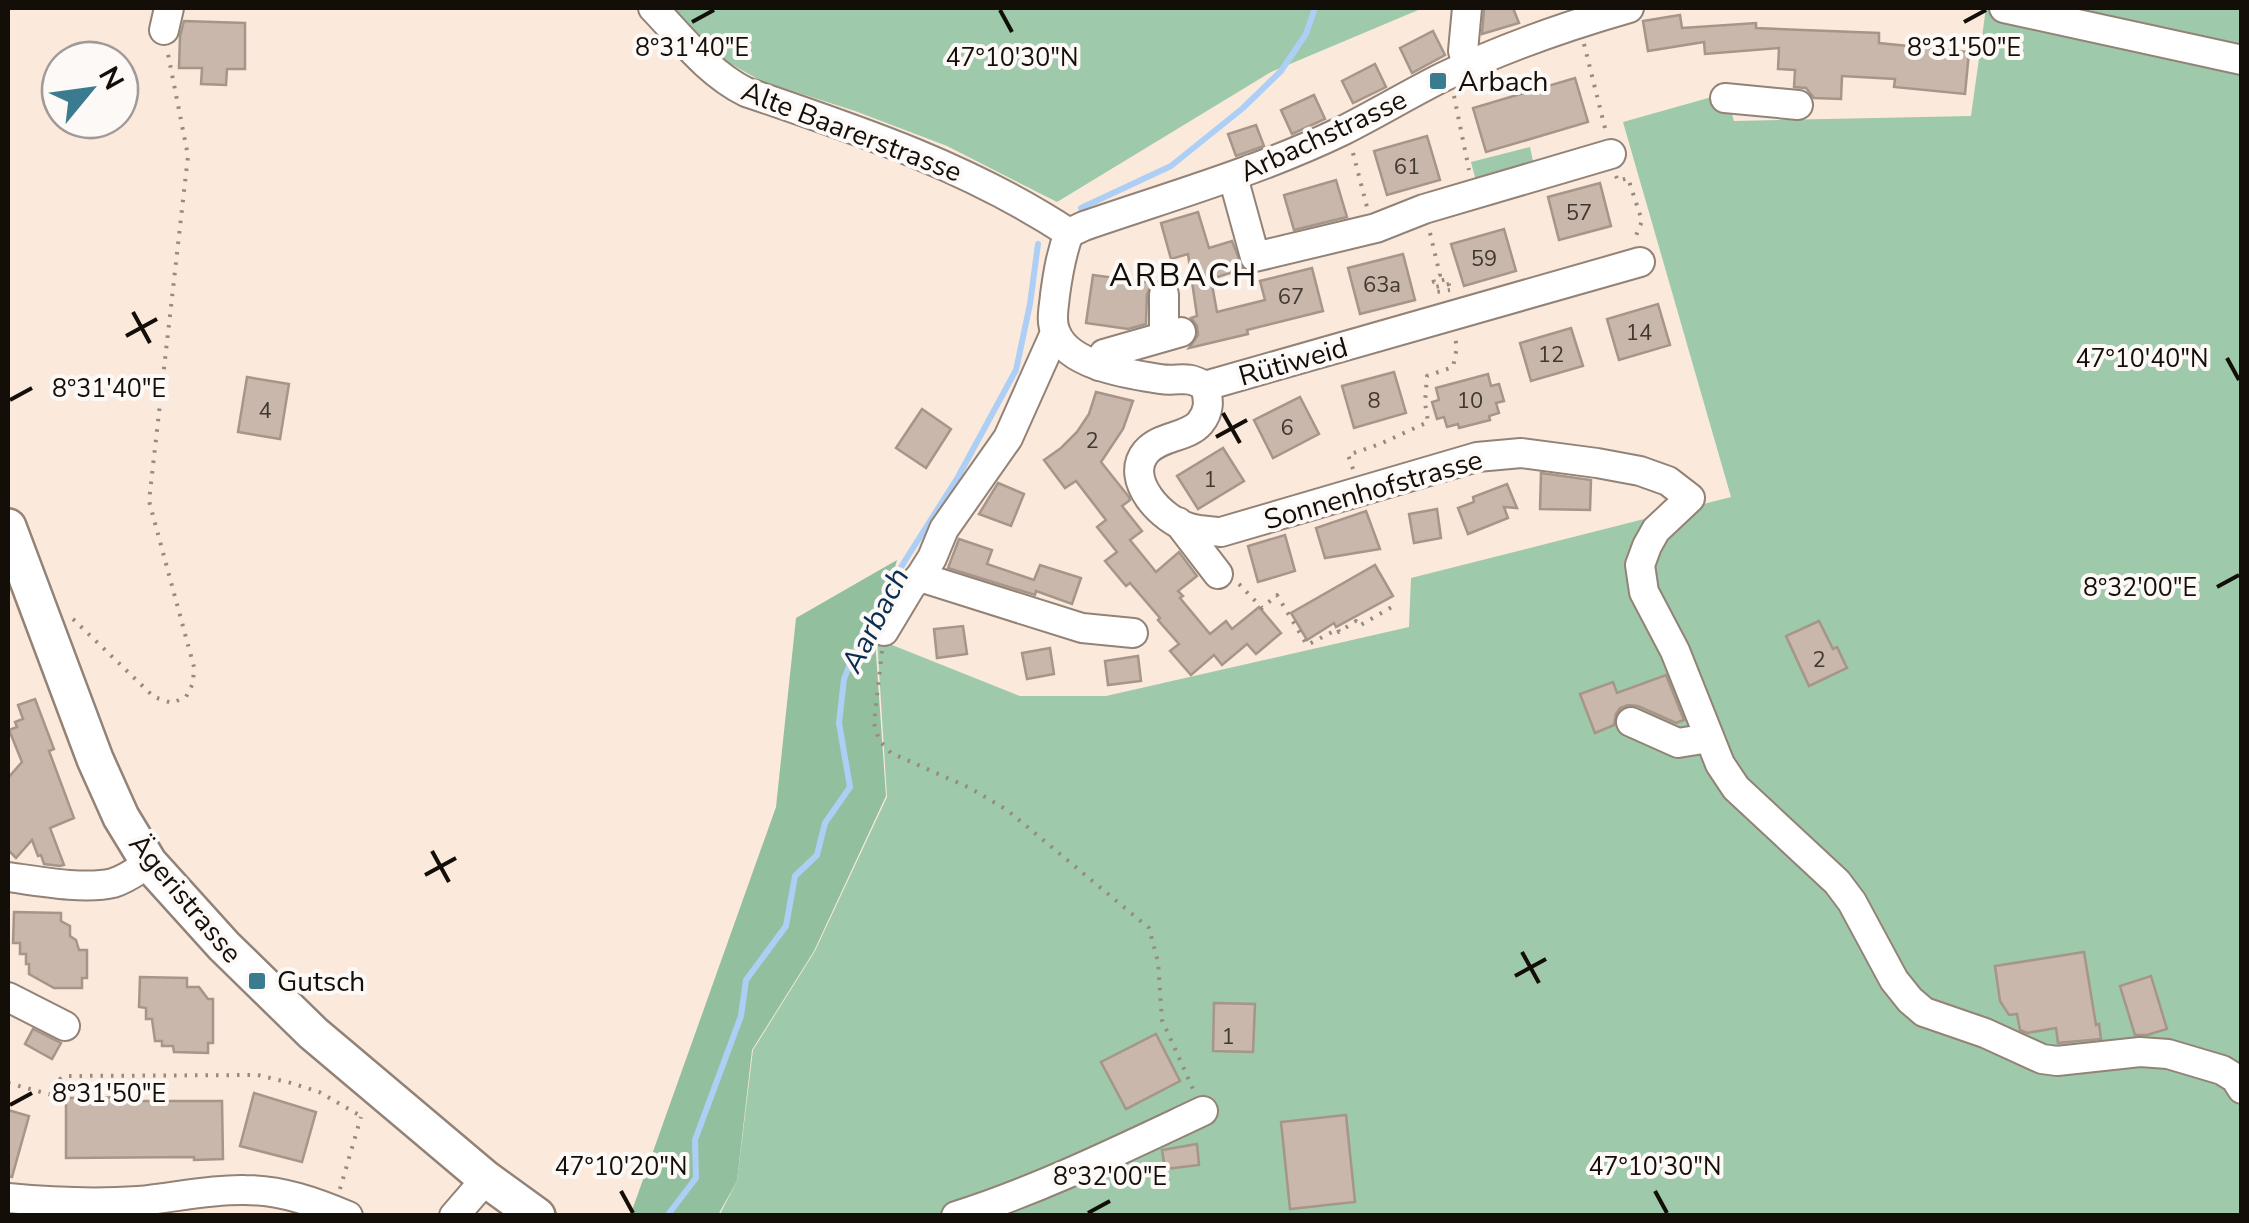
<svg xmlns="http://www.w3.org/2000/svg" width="2249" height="1223" viewBox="0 0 2249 1223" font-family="'Nunito Sans',sans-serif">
<rect width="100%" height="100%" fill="#fbe9dc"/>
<!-- green -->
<g fill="#9ec9aa">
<path d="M674,8H1423L1271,72L1057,202L947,146L855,111L761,81L719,57Z"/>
<path d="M1986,8H2241V1215L719,1216L737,1181L753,1050L815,951L887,797L877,639L1020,696H1106L1409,627L1411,578L1731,497L1623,122L1726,93L1734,121L1971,116Z"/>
<path d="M1530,147L1534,166L1476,181L1471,162Z"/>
</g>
<!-- forest -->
<path fill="#92c09f" d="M897,560L875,639L886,796L814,951L752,1050L737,1181L718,1215L630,1216L776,807L796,618Z"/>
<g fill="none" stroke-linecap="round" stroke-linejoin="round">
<!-- stream -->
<g stroke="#adcff6" stroke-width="6">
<path d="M1081,208L1171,166L1243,108L1281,71L1306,34L1315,8"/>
<path d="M667,1216L696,1178L695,1140L741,1016L746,980L786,926L795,876L817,855L825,823L850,787L839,723L844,679L862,634L906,559L958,477L1016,370L1030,304L1038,244"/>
</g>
</g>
<!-- building -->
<g fill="#c8b7aa" stroke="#a69589" stroke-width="2.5">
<path d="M1484,8H1513L1519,23L1482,34Z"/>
<path d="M1680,15L1682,28L1756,23V28L1879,33V43L1969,52L1965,94L1894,87L1895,79L1842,76L1841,99L1814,98L1806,88L1794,87L1795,70L1778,69L1779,48L1705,54L1704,42L1648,51L1643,21Z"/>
<path d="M184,21L245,23V69H227L226,85L201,84L202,68H179L180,36Z"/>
<path d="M1433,31L1445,55L1412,73L1400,48Z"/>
<path d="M1375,64L1386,87L1353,103L1342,81Z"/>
<path d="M1575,78L1588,122L1486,152L1473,108Z"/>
<path d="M1314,95L1325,119L1292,134L1281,110Z"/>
<path d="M1256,125L1264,146L1236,156L1228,134Z"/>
<path d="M1427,136L1440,180L1387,195L1374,151Z"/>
<path d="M1336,180L1347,217L1294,230L1284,195Z"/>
<path d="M1600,183L1611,226L1559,240L1548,197Z"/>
<path d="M1198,212L1209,248L1232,241L1243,269L1211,279L1217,312L1265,300L1260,281L1312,268L1323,311L1247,330L1248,334L1189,348L1198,335L1197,326L1191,318L1197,316L1188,254L1171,259L1161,223Z"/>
<path d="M1504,229L1516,271L1464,286L1451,244Z"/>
<path d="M1403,254L1415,300L1360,314L1348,268Z"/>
<path d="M1093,275L1152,283L1147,294L1146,324L1128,329L1086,323Z"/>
<path d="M1658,304L1670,345L1619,360L1607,319Z"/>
<path d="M1571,328L1583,366L1531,381L1520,343Z"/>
<path d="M1394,372L1406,413L1354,428L1342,386Z"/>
<path d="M1488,374L1491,386L1499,384L1504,401L1496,403L1499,413L1489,416L1490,420L1459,428L1458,424L1447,427L1444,417L1437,419L1432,402L1439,400L1436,388Z"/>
<path d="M247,377L289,384L280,439L238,432Z"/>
<path d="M1096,392L1133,401L1123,429L1101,462L1129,497L1130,500L1122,506L1142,531L1130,540L1156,572L1179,552L1197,576L1178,591L1183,596L1180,598L1210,634L1226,621L1232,629L1259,607L1281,633L1256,654L1247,644L1222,665L1214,655L1191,675L1170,651L1179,644L1158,620L1160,618L1130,583L1126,586L1105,561L1117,552L1097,527L1106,520L1076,481L1065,488L1044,460L1061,448L1077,432L1089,414Z"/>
<path d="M1300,397L1319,434L1273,458L1254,420Z"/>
<path d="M922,409L951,429L926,468L896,448Z"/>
<path d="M1223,448L1244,481L1198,509L1177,476Z"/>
<path d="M1541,473L1591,480L1590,510L1540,509Z"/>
<path d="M998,483L1024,494L1011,526L979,514Z"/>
<path d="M1507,484L1517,508L1504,507L1508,518L1468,534L1458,508L1474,502L1473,497Z"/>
<path d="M1437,509L1441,538L1414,543L1409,514Z"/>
<path d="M1366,511L1380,549L1325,558L1316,528Z"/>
<path d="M1285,535L1295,571L1258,582L1248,546Z"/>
<path d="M959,539L992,550L987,564L1034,580L1040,565L1081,578L1072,604L1036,591L1035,595L948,568Z"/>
<path d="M1375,565L1393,596L1336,627L1334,623L1307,640L1291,613Z"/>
<path d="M1819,621L1833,649L1837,647L1847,668L1809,686L1786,636Z"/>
<path d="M963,626L967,654L937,658L934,629Z"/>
<path d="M1050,648L1054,674L1027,679L1022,653Z"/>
<path d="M1138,656L1141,681L1108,685L1105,661Z"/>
<path d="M1666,675L1684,720L1676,723L1638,706L1628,705L1620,708L1616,714L1614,725L1595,733L1580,694L1613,682L1617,693Z"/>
<path d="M35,699L54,749L49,751L74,818L50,828L64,865L60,866L44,864L41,855L38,856L32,840L16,858L8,850V778L22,762L9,730L17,727L15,722L23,719L18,705Z"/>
<path d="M14,912L61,913V921L70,926V936L76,940L79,950H87V978H82V988H54L29,974V964H26V954H20V943H13Z"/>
<path d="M2084,952L2096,1025L2099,1024L2101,1039L2058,1043L2056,1028L2027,1033L2020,1030L2017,1014L2009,1015L2000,1001L1995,966Z"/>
<path d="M2151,976L2167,1029L2147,1035H2135L2120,986Z"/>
<path d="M140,977L187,978V987H199L208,999H213V1043H208V1053L174,1052L173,1046H162V1041H155L152,1019H146V1008L139,1007Z"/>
<path d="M1214,1003L1255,1004L1253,1052L1213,1051Z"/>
<path d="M33,1029L61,1043L52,1059L25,1044Z"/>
<path d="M1156,1034L1180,1081L1126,1109L1101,1062Z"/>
<path d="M254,1093L316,1112L302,1162L240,1146Z"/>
<path d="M141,1097V1101H222L223,1159L194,1160V1157L66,1158V1098Z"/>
<path d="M8,1110L29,1116L12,1177L8,1176Z"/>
<path d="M1346,1115L1355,1202L1290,1209L1281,1122Z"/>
<path d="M1197,1144L1199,1165L1165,1169L1162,1150Z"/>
</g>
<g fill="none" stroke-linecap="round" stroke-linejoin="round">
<defs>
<g id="minor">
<path d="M653,8C681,37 708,73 746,92C858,130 969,167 1069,233"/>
<path d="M1467,8L1463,51L1468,67"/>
<path d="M2004,8L2242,60"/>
<path d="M164,30L169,8"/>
<path d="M1725,98L1798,105"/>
<path d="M1233,177L1255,257L1376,228L1424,209L1611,154"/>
<path d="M1069,233C1061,254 1058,273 1055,295C1054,308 1050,321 1056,333C1069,366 1129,374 1160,379C1181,382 1184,374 1205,386L1640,262"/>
<path d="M1069,233L1084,226C1171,196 1259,171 1342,131C1376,114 1409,94 1443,77C1503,48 1566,26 1629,8"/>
<path d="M1164,336V295"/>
<path d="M1099,366L1104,354L1181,332"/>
<path d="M1205,386C1209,400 1210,411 1200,423C1187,438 1161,435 1146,452C1123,480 1163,521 1190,528C1199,531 1211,531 1221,532L1477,457L1521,453L1597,463L1640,471L1668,481L1690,498L1656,530L1647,546L1640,565L1644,592L1675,651L1720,764L1736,788L1837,882L1852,902L1894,980L1910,1000L1924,1012L1985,1033L2042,1059L2057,1061L2140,1052L2168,1054L2222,1070L2235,1078L2242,1089"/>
<path d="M1178,522L1218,574"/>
<path d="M920,577L1082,628L1133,633"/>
<path d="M884,631L911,586L920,577L932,558L944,529L1008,438L1055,333"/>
<path d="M1631,722L1678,743L1709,738"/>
<path d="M8,877C37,881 85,890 113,883C127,879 138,870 149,863"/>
<path d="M8,997L65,1026"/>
<path d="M8,1198C50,1202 95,1204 138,1201C173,1198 209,1189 245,1190C281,1190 315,1202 348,1216"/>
<path d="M454,1216L486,1179"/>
<path d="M956,1216C1041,1189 1122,1149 1203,1111"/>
</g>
<path id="major" d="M8,527L95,759L121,817L149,863L224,946L313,1033L486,1179L537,1216"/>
</defs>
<!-- minor casing -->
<use href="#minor" stroke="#938276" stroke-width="32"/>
<!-- major casing -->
<use href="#major" stroke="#938276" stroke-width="40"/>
<!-- path -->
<g stroke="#978a80" stroke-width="4" stroke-dasharray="2.5 8" stroke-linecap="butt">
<path d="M1584,44L1606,132"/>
<path d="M1454,96L1469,170"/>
<path d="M1353,153L1367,207"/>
<path d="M1616,176L1618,181L1628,178L1642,221L1635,238"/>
<path d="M1430,233L1440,275L1433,278L1434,282L1447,279L1449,284L1435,287L1436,292L1450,290"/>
<path d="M1353,469L1348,455L1380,444L1428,422L1425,403L1427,376L1453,367L1457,347L1455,338"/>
<path d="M1239,584L1262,608L1277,595L1307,645L1338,629L1339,632L1356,621L1359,626L1397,604"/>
<path d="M73,619L154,697L172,703L186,697L193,683L194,667L149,501L188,156L168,54"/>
<path d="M882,651L874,723L879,740L891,753L970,788L1007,810L1149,928L1158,962L1162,1020L1193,1089"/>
<path d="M8,1083L52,1095L60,1079L64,1076L258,1075L291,1083L319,1092L361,1116"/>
<path d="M340,1189L361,1117"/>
</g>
<!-- minor -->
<use href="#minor" stroke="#fff" stroke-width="28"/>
<!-- major -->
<use href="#major" stroke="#fff" stroke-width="35"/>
</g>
<!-- ticks -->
<path fill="none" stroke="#140e09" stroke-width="4" d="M1000,10L1012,32M692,22L714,10M1964,22L1986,10M133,312L150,343M126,336L157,319M2227,358L2239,380M10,400L32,388M1223,413L1240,443M1216,437L1247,420M2217,587L2239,575M432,851L449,882M425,875L456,858M1522,952L1539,983M1515,976L1546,959M10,1105L32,1093M621,1191L633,1213M1655,1191L1667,1213M1088,1213L1110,1201"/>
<!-- markers -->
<g fill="#3b7b8f" stroke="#fdf9f7" stroke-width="4">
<rect x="1428" y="71" width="20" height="20" rx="5"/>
<rect x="247" y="971" width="20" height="20" rx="5"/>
</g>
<g text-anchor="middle" stroke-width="8" stroke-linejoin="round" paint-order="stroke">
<!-- number labels -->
<g font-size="22" fill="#413831">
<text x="1407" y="174">61</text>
<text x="1579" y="220">57</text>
<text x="1484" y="266">59</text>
<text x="1382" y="292">63a</text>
<text x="1291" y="304">67</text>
<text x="1639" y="340">14</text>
<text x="1551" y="362">12</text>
<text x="1374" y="408">8</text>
<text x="1470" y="408">10</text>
<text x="265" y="418">4</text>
<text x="1287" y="435">6</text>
<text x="1092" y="448">2</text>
<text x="1210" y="487">1</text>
<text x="1819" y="667">2</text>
<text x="1228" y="1044">1</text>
</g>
<!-- poi labels -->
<g font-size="28" fill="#140e09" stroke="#fdf9f7" text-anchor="start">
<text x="1458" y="91">Arbach</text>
<text x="277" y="991">Gutsch</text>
</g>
<!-- street labels -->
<g font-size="28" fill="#140e09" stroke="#fdf9f7">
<text transform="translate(852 131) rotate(21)" y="10">Alte Baarerstrasse</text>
<text transform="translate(1323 135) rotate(-25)" y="10">Arbachstrasse</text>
<text transform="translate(1293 361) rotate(-16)" y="10">Rütiweid</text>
<text transform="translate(1373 489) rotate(-16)" y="10">Sonnenhofstrasse</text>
<text transform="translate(186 898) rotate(50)" y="10">Ägeristrasse</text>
</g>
<!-- water labels -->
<g font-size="30" font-style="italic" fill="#082d51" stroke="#fdf9f7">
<text transform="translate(875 620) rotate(-63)" y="10">Aarbach</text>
</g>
<!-- quarter labels -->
<g font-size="32" letter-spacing="2.5" fill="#140e09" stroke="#fdf9f7">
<text x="1184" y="286">ARBACH</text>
</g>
</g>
<g font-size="25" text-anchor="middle" fill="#140e09" stroke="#fdf9f7" stroke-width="8" stroke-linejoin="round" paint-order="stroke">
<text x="692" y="56">8°31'40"E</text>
<text x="1964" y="56">8°31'50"E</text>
<text x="1012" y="66">47°10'30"N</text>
<text x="2142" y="367">47°10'40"N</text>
<text x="109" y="397">8°31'40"E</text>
<text x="2140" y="596">8°32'00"E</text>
<text x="109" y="1102">8°31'50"E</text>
<text x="621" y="1175">47°10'20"N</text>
<text x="1655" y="1175">47°10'30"N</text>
<text x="1110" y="1185">8°32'00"E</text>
</g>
<!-- border -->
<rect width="2249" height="1223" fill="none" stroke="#140e09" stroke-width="20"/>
<!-- north arrow -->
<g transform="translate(90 90) rotate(61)"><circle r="48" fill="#fdf9f7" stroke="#a09b98" stroke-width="2.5"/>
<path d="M0-8L18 38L0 25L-18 38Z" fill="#3b7b8f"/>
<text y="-15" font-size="28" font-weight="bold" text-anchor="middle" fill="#140e09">N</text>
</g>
</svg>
